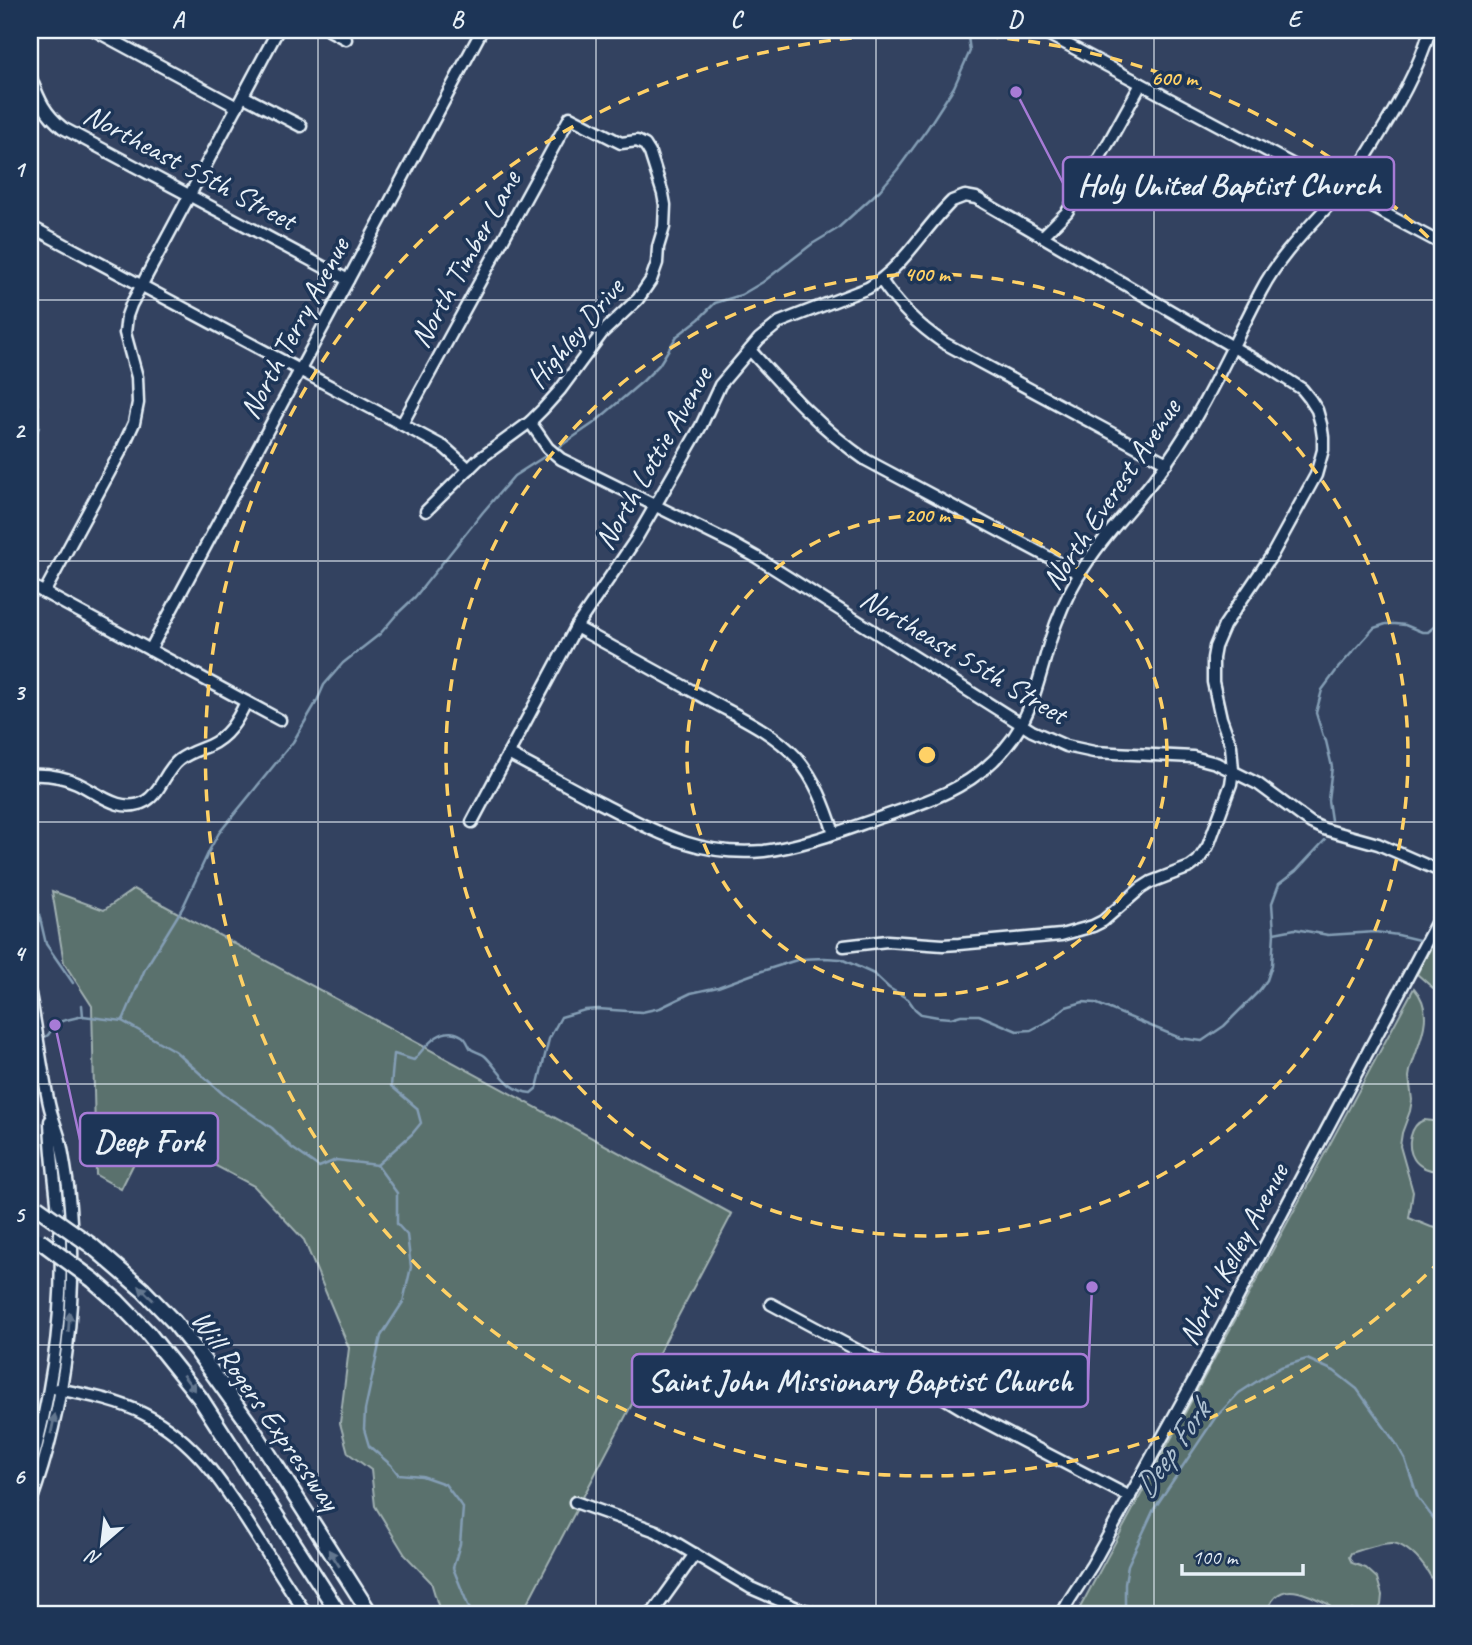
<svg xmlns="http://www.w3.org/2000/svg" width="1472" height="1645" viewBox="0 0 1472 1645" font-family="Caveat,sans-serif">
<rect width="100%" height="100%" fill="#334260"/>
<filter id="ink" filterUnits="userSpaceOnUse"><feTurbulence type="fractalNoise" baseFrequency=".0143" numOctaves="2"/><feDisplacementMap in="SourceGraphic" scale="14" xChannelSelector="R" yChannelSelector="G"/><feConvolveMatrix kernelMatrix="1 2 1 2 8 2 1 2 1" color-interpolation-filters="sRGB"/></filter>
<g filter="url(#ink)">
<!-- green -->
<g fill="#5a716d" stroke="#a1b1b2" stroke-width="2">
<path d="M134,889L732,1214L521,1615H441L431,1582L405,1555L375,1506L371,1470L348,1453L340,1423L349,1348L304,1240L254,1186L150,1131L121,1189L96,1175L92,1006L64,963L52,891L104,910Z"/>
<path d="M1442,926V991L1433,988L1417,974Z"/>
<path d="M1414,988C1437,1014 1418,1043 1410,1071L1409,1077L1412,1100L1410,1111L1402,1133L1400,1146L1413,1192L1409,1218L1431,1227L1442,1229V1615H1438C1447,1592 1417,1547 1393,1543C1383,1542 1361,1550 1351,1553L1349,1557L1352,1563L1366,1568L1377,1578L1382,1595L1381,1605L1376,1615H1361L1352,1610L1347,1615H1330L1331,1608L1328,1604C1303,1592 1276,1578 1266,1615H1076Z"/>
<path d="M1424,1120L1442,1122V1167L1438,1171C1430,1171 1419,1167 1414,1159C1406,1146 1410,1125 1424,1120Z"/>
</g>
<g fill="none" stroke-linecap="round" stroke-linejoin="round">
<!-- stream -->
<g stroke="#849eb5" stroke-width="2.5">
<path d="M30,449L39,427L36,369"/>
<path d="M556,449L594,423L643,381L659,365L677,336L699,319L715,303L741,295L763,282L812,244L837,229L880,190L897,170L927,129L954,87L970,51L967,30"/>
<path d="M1331,820L1328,800L1332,767L1326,741L1323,736L1316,713L1322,690L1339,667L1374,628L1386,624H1395L1405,625L1422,632H1428L1442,620"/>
<path d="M30,875L46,944L73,983"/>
<path d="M1274,933L1295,929L1328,935L1375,932L1398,935L1423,941"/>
<path d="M1429,943L1442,946"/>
<path d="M82,1005L83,1016"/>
<path d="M122,1021L124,1018L145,969L183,907L210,849L219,833L293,742L317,701L324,685L330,678L343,663L380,634L397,614L415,597L483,512L514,476L550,453"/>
<path d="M42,1039L48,1035L55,1025L62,1021L83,1016L122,1021L175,1051L223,1094L272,1128L292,1148L319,1167L336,1160L377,1165"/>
<path d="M377,1165L412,1134L421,1123L417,1108L391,1086L394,1054L414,1060C425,1047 442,1023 462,1036C467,1039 468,1045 471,1049C475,1052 482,1053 486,1057C499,1070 509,1092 531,1093L537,1088L549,1039L561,1017L585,1010L598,1009L642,1012L660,1008L691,993L718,987L756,973L800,959L824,958L841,959L874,974L889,988L908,999L915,1009L921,1014L938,1017L951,1018L961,1015H979L1017,1031L1031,1030L1050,1020L1066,1007L1083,1002L1095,1003L1180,1038L1202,1041L1224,1026L1259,991L1267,980L1272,965L1274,933L1272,903L1279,884L1296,871L1325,840"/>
<path d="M377,1165L397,1193V1224L407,1235L411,1267L403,1302L381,1336L365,1410L364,1429L369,1446L391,1465L398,1474L422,1476L445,1484L463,1508L460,1544L453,1568L472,1615"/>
<path d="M1122,1615L1125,1609V1583L1128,1565L1154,1509L1215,1418L1239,1393L1262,1378L1281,1367L1307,1359L1334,1371L1357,1389L1397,1445L1405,1459L1418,1498L1434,1519L1442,1520"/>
</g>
<defs>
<g id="minor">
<path d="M94,30L237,107"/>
<path d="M329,30L346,39"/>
<path d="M1040,30L1442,244"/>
<path d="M30,76C39,99 44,113 63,128L348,280"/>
<path d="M243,96L301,126"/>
<path d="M30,226L444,447L469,469"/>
<path d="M1043,236L1067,212L1110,140L1141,84"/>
<path d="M881,280C898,306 919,326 944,343L1167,463"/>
<path d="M750,350C787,391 821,429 866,460L1080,574"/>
<path d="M530,422L548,448L561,459L733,544L756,557L1032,731L1066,746L1094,752L1193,757L1216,763L1258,784L1311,823L1324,829L1378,844L1442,872"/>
<path d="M402,424L570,117L615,140L621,143L637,141L645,145L650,153L663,194L665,205L664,227L658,247L657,263L651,280L638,299L602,333L560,390L543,409L530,422L478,460L426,511"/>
<path d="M30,585L280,720"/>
<path d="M44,593L122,449L134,423L138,403L137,377L125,333L127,316L131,305L278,30"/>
<path d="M576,627C620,651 663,675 707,699C737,716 772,731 796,757C815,779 825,805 834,833"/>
<path d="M150,650L482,30"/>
<path d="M508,754C539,770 569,787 600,803C657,832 697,857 764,851C805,846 846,829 885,816C937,798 979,785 1013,738C1033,709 1040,675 1050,641C1057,619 1066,597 1078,577C1102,535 1139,502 1167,462C1205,409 1231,348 1261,291C1282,251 1315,222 1344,188C1356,174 1365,158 1375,142C1397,106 1418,71 1430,30"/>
<path d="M30,775C46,774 62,776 77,783C98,793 121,815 146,801C161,792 165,771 179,760C188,753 198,750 208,746C228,737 237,721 246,702"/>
<path d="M472,822L576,627L636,539L701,426L720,385L759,339L780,322L868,288C904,267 923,229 952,201L965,196L976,198L1271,369L1302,389L1310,399L1317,410L1321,424L1323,437V450L1316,475L1272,555L1224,626L1215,647L1213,658V682L1221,718L1231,746L1233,770L1231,784L1208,846L1198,861L1190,867L1151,882L1140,889L1103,921L1093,926L1061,935L959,944L943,945L887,941L844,946"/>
<path d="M30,994C37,1030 41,1067 49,1104C52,1118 58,1131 61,1144C64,1158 66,1173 68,1186C80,1293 66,1405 30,1505"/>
<path d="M771,1304L926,1387L974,1416L1130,1497"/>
<path d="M57,1389C87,1395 117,1400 144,1414C196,1440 225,1487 255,1534C272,1561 289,1588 307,1615"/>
<path d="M30,1471C51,1395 64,1317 60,1238C58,1199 51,1161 50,1121"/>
<path d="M575,1502L656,1531L751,1588L797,1608L823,1615"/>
<path d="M649,1615L654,1611L695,1554"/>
<path d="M1061,1615L1070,1599L1092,1565L1189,1389L1442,912"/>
</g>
<g id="highway">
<path d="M92,1246L143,1290L173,1321L197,1351L250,1425L371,1615"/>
<path d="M93,1280L118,1302L148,1333L200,1398L340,1615"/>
</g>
</defs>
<!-- minor casing -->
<use href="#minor" stroke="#e8f1f8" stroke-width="15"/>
<!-- highway casing -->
<use href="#highway" stroke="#e8f1f8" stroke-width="19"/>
<!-- minor -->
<use href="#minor" stroke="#1d3557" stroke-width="10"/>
<!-- highway -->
<use href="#highway" stroke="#1d3557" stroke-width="14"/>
<defs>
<g id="highway-bridge">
<path d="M37,1207L92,1246"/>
<path d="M39,1240L93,1280"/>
</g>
</defs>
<!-- highway-bridge casing -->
<use href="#highway-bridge" stroke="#e8f1f8" stroke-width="19" stroke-linecap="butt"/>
<!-- highway-bridge -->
<use href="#highway-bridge" stroke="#1d3557" stroke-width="14"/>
</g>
<!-- one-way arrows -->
<defs><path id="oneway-solid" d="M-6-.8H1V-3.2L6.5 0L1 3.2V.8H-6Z" transform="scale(1.75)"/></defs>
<g fill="#64778f">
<use href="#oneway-solid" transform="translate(146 1293) rotate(-135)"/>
<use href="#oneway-solid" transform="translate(69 1322) rotate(-86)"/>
<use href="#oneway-solid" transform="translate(189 1383) rotate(52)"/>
<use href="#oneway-solid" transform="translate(53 1424) rotate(-78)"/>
<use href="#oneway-solid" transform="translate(334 1558) rotate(-123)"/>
</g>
</g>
<!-- grid -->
<path fill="none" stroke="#e8f1f8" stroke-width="2" stroke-opacity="0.55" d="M318,30V1615M596,30V1615M876,30V1615M1154,30V1615M30,300H1442M30,561H1442M30,822H1442M30,1084H1442M30,1345H1442"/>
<!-- distance rings -->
<g fill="none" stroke="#ffd166" stroke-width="3.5" stroke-dasharray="12 9">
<circle cx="927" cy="755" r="240"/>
<circle cx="927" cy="755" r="481"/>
<path d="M1441 1260A721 721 0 1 1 1441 250"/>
</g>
<g text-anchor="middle" stroke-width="7" stroke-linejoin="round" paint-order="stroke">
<!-- street labels -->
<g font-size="30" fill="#e8f1f8" stroke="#1d3557">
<text transform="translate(190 167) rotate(28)" y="10">Northeast 55th Street</text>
<text transform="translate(465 259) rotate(-61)" y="10">North Timber Lane</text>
<text transform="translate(294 328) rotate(-62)" y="10">North Terry Avenue</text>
<text transform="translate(575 333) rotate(-50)" y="10">Highley Drive</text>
<text transform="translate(653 458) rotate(-60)" y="10">North Lottie Avenue</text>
<text transform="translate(1111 494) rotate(-56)" y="10">North Everest Avenue</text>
<text transform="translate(964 656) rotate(31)" y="10">Northeast 55th Street</text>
<text transform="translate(1233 1254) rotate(-62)" y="10">North Kelley Avenue</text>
<text transform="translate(266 1410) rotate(55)" y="10">Will Rogers Expressway</text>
</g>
<!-- water labels -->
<g font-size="32" font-style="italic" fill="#aec1d1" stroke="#1d3557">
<text transform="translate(1171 1449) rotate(-55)" y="11">Deep Fork</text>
</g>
</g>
<circle cx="927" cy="755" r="10" fill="#ffd166" stroke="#1d3557" stroke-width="3.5"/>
<g font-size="21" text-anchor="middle" font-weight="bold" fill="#ffd166" stroke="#1d3557" stroke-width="7" stroke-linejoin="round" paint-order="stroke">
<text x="1174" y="85">600 m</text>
<text x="927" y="281">400 m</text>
<text x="927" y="522">200 m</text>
</g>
<!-- callouts -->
<path fill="none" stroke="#a77bd6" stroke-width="2.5" d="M1016 92L1063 183M55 1025L80 1140M1092 1287L1088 1380"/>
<g fill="#a77bd6" stroke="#1d3557" stroke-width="2.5">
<circle cx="1016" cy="92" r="7"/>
<circle cx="55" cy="1025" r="7"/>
<circle cx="1092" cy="1287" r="7"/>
</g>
<g fill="#1d3557" stroke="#a77bd6" stroke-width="2.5">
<rect x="1063" y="157" width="331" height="53" rx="7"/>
<rect x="80" y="1113" width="138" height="53" rx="7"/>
<rect x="632" y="1354" width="456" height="53" rx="7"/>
</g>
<g font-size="32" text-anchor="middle" font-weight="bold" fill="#e8f1f8">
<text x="1229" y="195">Holy United Baptist Church</text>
<text x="149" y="1151">Deep Fork</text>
<text x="860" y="1391">Saint John Missionary Baptist Church</text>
</g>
<!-- margin -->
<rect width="1472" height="1645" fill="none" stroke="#1d3557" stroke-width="77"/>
<!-- north arrow -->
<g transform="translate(102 1544) rotate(208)" stroke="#1d3557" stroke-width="5" paint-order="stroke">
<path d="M0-5L12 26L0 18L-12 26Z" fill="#e8f1f8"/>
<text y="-10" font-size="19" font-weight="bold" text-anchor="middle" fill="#e8f1f8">N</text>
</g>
<!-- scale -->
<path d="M1182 1564v10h121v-10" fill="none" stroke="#e8f1f8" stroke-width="3.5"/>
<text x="1192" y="1564" font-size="21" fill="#e8f1f8" stroke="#1d3557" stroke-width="5" paint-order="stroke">100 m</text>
<rect x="38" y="38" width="1396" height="1568" fill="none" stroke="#e8f1f8" stroke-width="2.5"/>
<g font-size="23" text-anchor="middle" font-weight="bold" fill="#e8f1f8">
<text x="178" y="27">A</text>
<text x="457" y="27">B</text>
<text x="736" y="27">C</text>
<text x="1015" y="27">D</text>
<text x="1294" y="27">E</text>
<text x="19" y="177">1</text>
<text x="19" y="438">2</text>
<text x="19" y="700">3</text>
<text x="19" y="961">4</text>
<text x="19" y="1222">5</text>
<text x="19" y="1484">6</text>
</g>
</svg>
